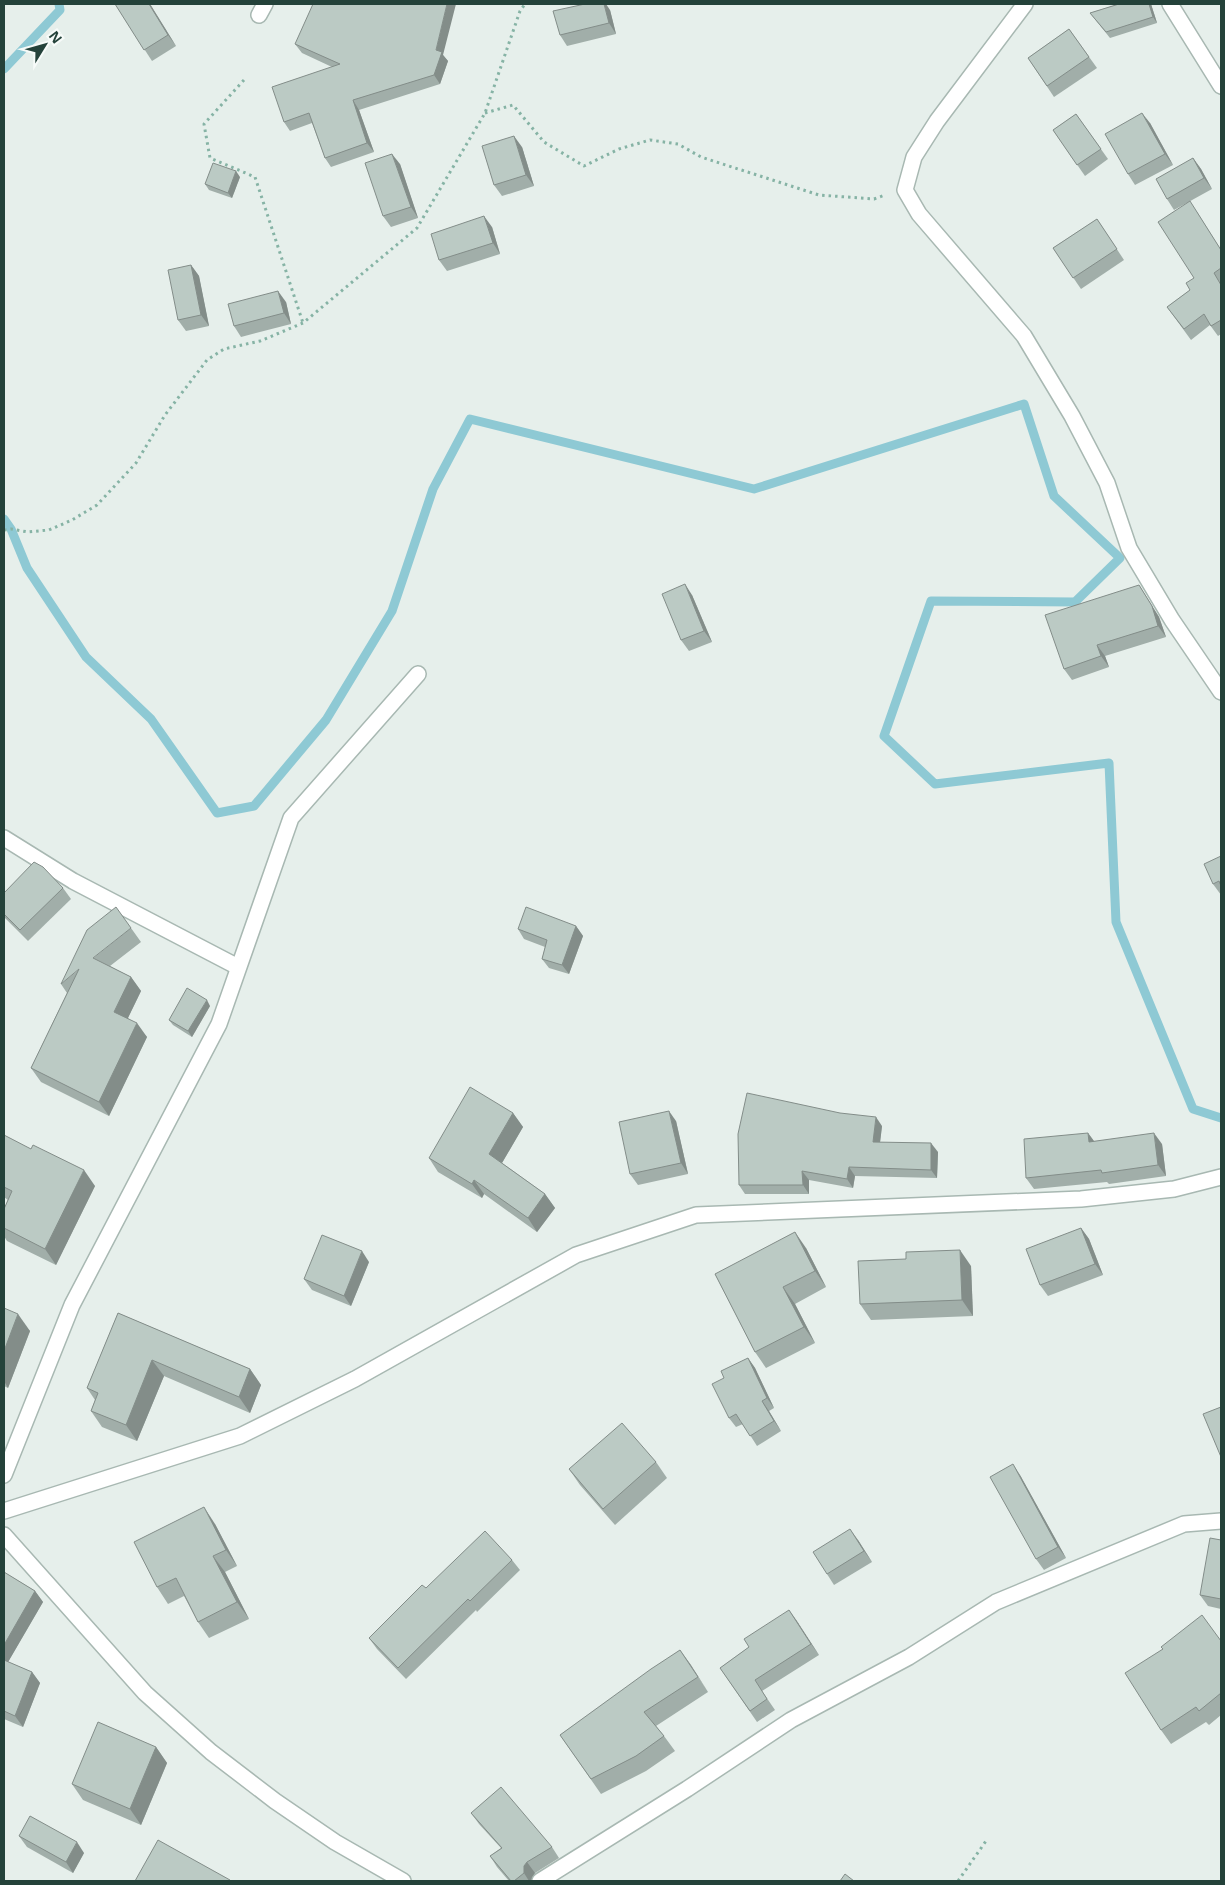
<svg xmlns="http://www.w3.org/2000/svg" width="1225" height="1885" viewBox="0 0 1225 1885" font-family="'Noto Sans',sans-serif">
<rect width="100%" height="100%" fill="#e6efeb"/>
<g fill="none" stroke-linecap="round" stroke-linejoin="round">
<!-- stream -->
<g stroke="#8ec9d4" stroke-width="9">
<path d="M4,69L60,10L59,4"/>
<path d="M4,519L11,529L27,568L86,657L151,719L217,813L254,806L326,720L392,611L433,489L470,419L754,489L1024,404L1054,496L1120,558L1075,602L931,601L884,736L935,784L1109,763L1116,922L1193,1109L1221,1118"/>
</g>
<defs>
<g id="street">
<path d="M1025,4L937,121L914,157L905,190L919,214L1024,336L1072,416L1107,483L1129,548L1172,620L1221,692"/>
<path d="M1170,4L1221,86"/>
<path d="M259,15L265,4"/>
<path d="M4,838L73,881L238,967"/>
<path d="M4,1475L72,1305L219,1024L291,818L418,674"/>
<path d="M4,1511L240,1436L355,1379L576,1255L696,1215L1081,1199L1174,1189L1221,1177"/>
<path d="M4,1535L145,1693L211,1752L275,1801L335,1842L403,1881"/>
<path d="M540,1881L687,1789L791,1720L909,1657L996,1602L1184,1524L1221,1521"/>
</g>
</defs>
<!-- street casing -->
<use href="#street" stroke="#a8b8b2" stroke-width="18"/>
<!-- path -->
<g stroke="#86b3a5" stroke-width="3" stroke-dasharray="2.5 4" stroke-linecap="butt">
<path d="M244,80L204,124L210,158L255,177L303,323"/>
<path d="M485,113L513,105L544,142L584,166L619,149L650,140L678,144L701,157L819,195L874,199L885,195"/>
<path d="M4,530L11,529L28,532L49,530L72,520L97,505L136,463L165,415L207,360L224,349L260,341L303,323L417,228L485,113L520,11L525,4"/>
<path d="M958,1881L986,1841"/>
</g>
<!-- street -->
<use href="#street" stroke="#fff" stroke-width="15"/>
</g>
<!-- wall -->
<g fill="#a1aea9">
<path d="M115,4H150L176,46L152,61Z"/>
<path d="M1119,4H1151L1157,23L1110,38L1090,13Z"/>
<path d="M610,10L616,34L567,46L560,35Z"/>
<path d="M1069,29L1097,68L1054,97L1028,58Z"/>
<path d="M295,44L443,55L448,61L440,84L359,110L374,152L331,167L325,158L312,123L290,131L284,122L332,67L302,53Z"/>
<path d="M1076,114L1108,159L1085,176L1053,130Z"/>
<path d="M1150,123L1173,165L1135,185L1128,174Z"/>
<path d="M522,147L534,186L502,196L494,185Z"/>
<path d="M1193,158L1201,169L1212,189L1174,210L1167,199Z"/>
<path d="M400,164L418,218L391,227L383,216Z"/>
<path d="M240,177L232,198L209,190L205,184Z"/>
<path d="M1197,212L1221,250V334L1218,336L1210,325L1191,340L1167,307L1190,290L1194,278Z"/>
<path d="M1097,219L1124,260L1081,289L1053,248Z"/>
<path d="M492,227L500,254L447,271L439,260Z"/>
<path d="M191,265L199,276L209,326L186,331L178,320Z"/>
<path d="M286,302L291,324L241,337L234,326Z"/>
<path d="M1139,585L1159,617L1166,637L1105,656L1109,667L1072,680L1064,669Z"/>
<path d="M692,595L712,642L689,651L681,640Z"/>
<path d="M1221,856V895L1213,884Z"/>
<path d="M63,888L71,899L28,941L4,917V893Z"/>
<path d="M576,926L583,936L569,974L549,968L542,959L545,947L524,939L518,929Z"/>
<path d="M131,928L141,942L110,966L131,977L141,991L128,1018L147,1037L109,1116L41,1082L31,1068L67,993L61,984Z"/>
<path d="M210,1006L192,1037L173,1025L169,1020Z"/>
<path d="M513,1113L523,1127L502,1163L545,1194L555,1208L537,1232L484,1194L482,1198L438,1172L429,1158Z"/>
<path d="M676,1121L688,1174L638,1185L630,1174Z"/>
<path d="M882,1126L880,1142L938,1152L937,1178L855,1176L853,1188L809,1180V1194H745L739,1185Z"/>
<path d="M1088,1133L1094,1141L1162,1144L1166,1176L1109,1184L1107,1182L1034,1189L1026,1178Z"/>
<path d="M4,1135L95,1186L56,1265L7,1241L4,1236V1209L8,1200L4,1197Z"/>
<path d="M1081,1228L1089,1239L1103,1275L1048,1296L1040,1285Z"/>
<path d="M806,1248L826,1287L795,1304L815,1343L766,1368L755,1352L715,1274Z"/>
<path d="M369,1262L351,1306L312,1290L304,1279Z"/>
<path d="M971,1266L973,1316L871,1320L860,1304Z"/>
<path d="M4,1308L30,1331L8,1388L4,1386Z"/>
<path d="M118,1313L250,1369L261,1385L250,1413L164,1376L137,1441L102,1427L91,1411L95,1400L87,1388Z"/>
<path d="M748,1358L755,1368L774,1408L769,1411L781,1431L757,1446L743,1424L736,1427L729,1418L724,1378Z"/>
<path d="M656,1462L667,1478L615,1525L580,1485L569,1469Z"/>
<path d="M1020,1475L1066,1558L1044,1570L1036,1559Z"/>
<path d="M215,1524L237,1566L225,1572L249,1619L209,1638L198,1622L184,1596L168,1604L157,1587Z"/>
<path d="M858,1540L872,1562L834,1585L827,1574Z"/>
<path d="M1221,1540V1609L1208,1606L1200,1595Z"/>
<path d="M512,1560L520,1570L477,1612L476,1610L406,1679L377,1649L369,1638L426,1588Z"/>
<path d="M4,1572L35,1591L43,1602L8,1662L32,1672L40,1683L23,1727L4,1719Z"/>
<path d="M789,1610L819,1655L762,1691L775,1710L757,1722L720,1668L749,1647Z"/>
<path d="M1221,1641V1715L1209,1725L1206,1722L1171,1744L1161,1730L1162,1649Z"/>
<path d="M680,1650L708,1692L656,1726L664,1736L675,1751L646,1771L601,1794L560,1735Z"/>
<path d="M156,1747L167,1763L141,1825L83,1800L72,1784Z"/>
<path d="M471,1813L552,1847L559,1858L535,1873L532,1877L531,1881H509L497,1867L490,1856L501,1848L479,1824Z"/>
<path d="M19,1836L84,1853L73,1873L27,1847Z"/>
</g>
<!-- shaded-wall -->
<g fill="#838d89">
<path d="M149,4H150L176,46L168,35Z"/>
<path d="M447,4H456L443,55L448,61L440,84L434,75L436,50Z"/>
<path d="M604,4H606L610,10L616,34L609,23Z"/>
<path d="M1149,4H1151L1157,23L1153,17Z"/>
<path d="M353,100L359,110L374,152L367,143Z"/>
<path d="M1142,113L1150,123L1173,165L1165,154Z"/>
<path d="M514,136L522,147L534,186L526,175Z"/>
<path d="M392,154L400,164L418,218L411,207Z"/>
<path d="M1193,158L1201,169L1212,189L1204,178Z"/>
<path d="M236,171L240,177L232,198L228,193Z"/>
<path d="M484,216L492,227L500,254L493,243Z"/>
<path d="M191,265L199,276L209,326L201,315Z"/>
<path d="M278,291L286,302L291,324L284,313Z"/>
<path d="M685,584L692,595L712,642L704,631Z"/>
<path d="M1139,585L1159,617L1166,637L1158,626Z"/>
<path d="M1097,645L1105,656L1109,667L1101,656Z"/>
<path d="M576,926L583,936L569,974L562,965Z"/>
<path d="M131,977L141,991L124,1026L114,1012Z"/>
<path d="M207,1000L210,1006L192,1037L188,1031Z"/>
<path d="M137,1023L147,1037L109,1116L99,1102Z"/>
<path d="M669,1111L676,1121L688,1174L681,1163Z"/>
<path d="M513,1113L523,1127L499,1168L489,1154Z"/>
<path d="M876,1117L882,1126L879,1151L873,1142Z"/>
<path d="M1088,1133L1096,1144L1089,1142Z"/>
<path d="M1154,1133L1162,1144L1166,1176L1158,1165Z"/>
<path d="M931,1143L938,1152L937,1178L931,1170Z"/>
<path d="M849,1167L855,1176L853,1188L847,1179Z"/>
<path d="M84,1170L95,1186L56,1265L45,1249Z"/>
<path d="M802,1171L809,1180V1194L803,1185Z"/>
<path d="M474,1180L484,1194L482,1198L472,1184Z"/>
<path d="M545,1194L555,1208L537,1232L528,1218Z"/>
<path d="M1081,1228L1089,1239L1103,1275L1095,1264Z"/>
<path d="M795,1232L806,1248L826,1287L815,1271Z"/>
<path d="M960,1250L971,1266L973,1316L962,1300Z"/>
<path d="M362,1251L369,1262L351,1306L344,1296Z"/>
<path d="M783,1287L795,1304L815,1343L804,1327Z"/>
<path d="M18,1314L30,1331L8,1388L4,1381V1351Z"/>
<path d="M748,1358L755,1368L774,1408L767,1398Z"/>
<path d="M152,1360L164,1376L137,1441L126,1425Z"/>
<path d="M250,1369L261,1385L250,1413L239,1397Z"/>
<path d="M762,1401L769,1411L781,1431L774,1421Z"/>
<path d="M1013,1464L1020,1475L1066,1558L1058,1547Z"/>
<path d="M204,1507L215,1524L237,1566L226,1550Z"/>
<path d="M850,1529L858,1540L872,1562L864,1551Z"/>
<path d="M213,1556L225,1572L249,1619L237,1602Z"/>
<path d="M35,1591L43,1602L4,1669V1645Z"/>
<path d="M789,1610L797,1621L819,1655L811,1644Z"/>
<path d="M680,1650L691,1665L708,1692Z"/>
<path d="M32,1672L40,1683L23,1727L15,1716Z"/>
<path d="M156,1747L167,1763L141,1825L130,1809Z"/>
<path d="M77,1842L84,1853L73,1873L66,1862Z"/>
<path d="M527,1862L535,1873L532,1877L531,1881H529L524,1873V1866Z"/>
</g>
<!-- building -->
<g fill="#bbcac4" stroke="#838d89">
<path d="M115,4H149L168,35L144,50Z"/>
<path d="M313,4H447L436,50L442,52L434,75L353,100L367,143L325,158L309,113L284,122L272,87L340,64L295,44Z"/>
<path d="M585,4H604L609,23L560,35L553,11Z"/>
<path d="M1119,4H1149L1153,17L1106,32L1090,13Z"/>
<path d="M1069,29L1089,57L1047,86L1028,58Z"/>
<path d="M1142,113L1165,154L1128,174L1105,134Z"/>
<path d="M1076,114L1101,149L1077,165L1053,130Z"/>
<path d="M514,136L526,175L494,185L482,146Z"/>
<path d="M392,154L411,207L383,216L365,163Z"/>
<path d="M1193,158L1204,178L1167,199L1156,179Z"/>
<path d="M213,163L236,171L228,193L205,184Z"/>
<path d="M1190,201L1221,250V268L1214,273L1221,285V320L1211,326L1204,314L1184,329L1167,307L1190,290L1186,283L1194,278L1158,222Z"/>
<path d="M484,216L493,243L439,260L431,234Z"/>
<path d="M1097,219L1117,249L1073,278L1053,248Z"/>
<path d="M191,265L201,315L178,320L168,270Z"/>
<path d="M278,291L284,313L234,326L228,304Z"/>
<path d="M685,584L704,631L681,640L662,594Z"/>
<path d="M1139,585L1152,606L1158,626L1097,645L1101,656L1064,669L1045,615Z"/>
<path d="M1221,856V886L1219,881L1213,884L1204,864Z"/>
<path d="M34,862L43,867L63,888L20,930L4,914V893Z"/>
<path d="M116,907L131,928L93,958L131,977L114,1012L137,1023L99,1102L31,1068L79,969L61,984L87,930Z"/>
<path d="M526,907L576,926L562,965L542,959L547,940L518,929Z"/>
<path d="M187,988L207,1000L188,1031L169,1020Z"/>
<path d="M470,1087L513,1113L489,1154L545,1194L528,1218L474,1180L472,1184L429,1158Z"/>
<path d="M747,1093L840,1113L876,1117L873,1142L931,1143V1170L849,1167L847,1179L802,1171L803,1185H739L738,1134Z"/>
<path d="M669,1111L681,1163L630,1174L619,1122Z"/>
<path d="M1088,1133L1089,1142L1154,1133L1158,1165L1102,1173L1101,1170L1026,1178L1024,1139Z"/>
<path d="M4,1135L31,1149L33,1145L84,1170L45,1249L4,1228V1209L12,1191L4,1187Z"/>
<path d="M1081,1228L1095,1264L1040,1285L1026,1249Z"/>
<path d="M795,1232L815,1271L783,1287L804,1327L755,1352L715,1274Z"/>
<path d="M322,1235L362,1251L344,1296L304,1279Z"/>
<path d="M960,1250L962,1300L860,1304L858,1261L906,1259V1252Z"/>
<path d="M4,1308L18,1314L4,1351Z"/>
<path d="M118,1313L250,1369L239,1397L152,1360L126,1425L91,1411L98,1393L87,1388Z"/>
<path d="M748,1358L767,1398L762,1401L774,1421L750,1436L736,1414L729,1418L712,1384L724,1378L721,1371Z"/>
<path d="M1221,1407V1457L1203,1414Z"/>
<path d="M622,1423L656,1462L603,1509L569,1469Z"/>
<path d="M1013,1464L1058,1547L1036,1559L990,1477Z"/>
<path d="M204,1507L226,1550L213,1556L237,1602L198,1622L176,1578L157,1587L134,1542Z"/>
<path d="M850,1529L864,1551L827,1574L813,1552Z"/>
<path d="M485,1531L512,1560L470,1601L468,1599L398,1668L369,1638L422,1585L426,1588Z"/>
<path d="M1210,1538L1221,1540V1599L1200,1595Z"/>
<path d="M4,1572L35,1591L4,1645Z"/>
<path d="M789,1610L811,1644L755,1680L767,1699L750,1711L720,1668L749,1647L744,1639Z"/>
<path d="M1202,1615L1221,1641V1693L1199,1711L1196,1707L1161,1730L1125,1673L1163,1649L1161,1647Z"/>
<path d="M680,1650L698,1677L644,1712L664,1736L636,1756L591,1779L560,1735L651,1669Z"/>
<path d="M4,1660L32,1672L15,1716L4,1711Z"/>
<path d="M98,1722L156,1747L130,1809L72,1784Z"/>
<path d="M501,1787L552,1847L527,1862L524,1866V1873L514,1881H511L490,1856L502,1848L471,1813Z"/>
<path d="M30,1816L77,1842L66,1862L19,1836Z"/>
<path d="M158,1840L230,1880L229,1881H135Z"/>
<path d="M845,1874L854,1881H840Z"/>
</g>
<!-- border -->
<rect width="1225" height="1885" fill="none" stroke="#24423a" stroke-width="10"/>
<!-- north arrow -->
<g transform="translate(45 45) rotate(53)" stroke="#f7fbf9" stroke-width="4" paint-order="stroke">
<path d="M0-4L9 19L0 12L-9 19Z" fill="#24423a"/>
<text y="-8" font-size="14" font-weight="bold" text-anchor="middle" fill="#24423a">N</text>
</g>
</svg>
